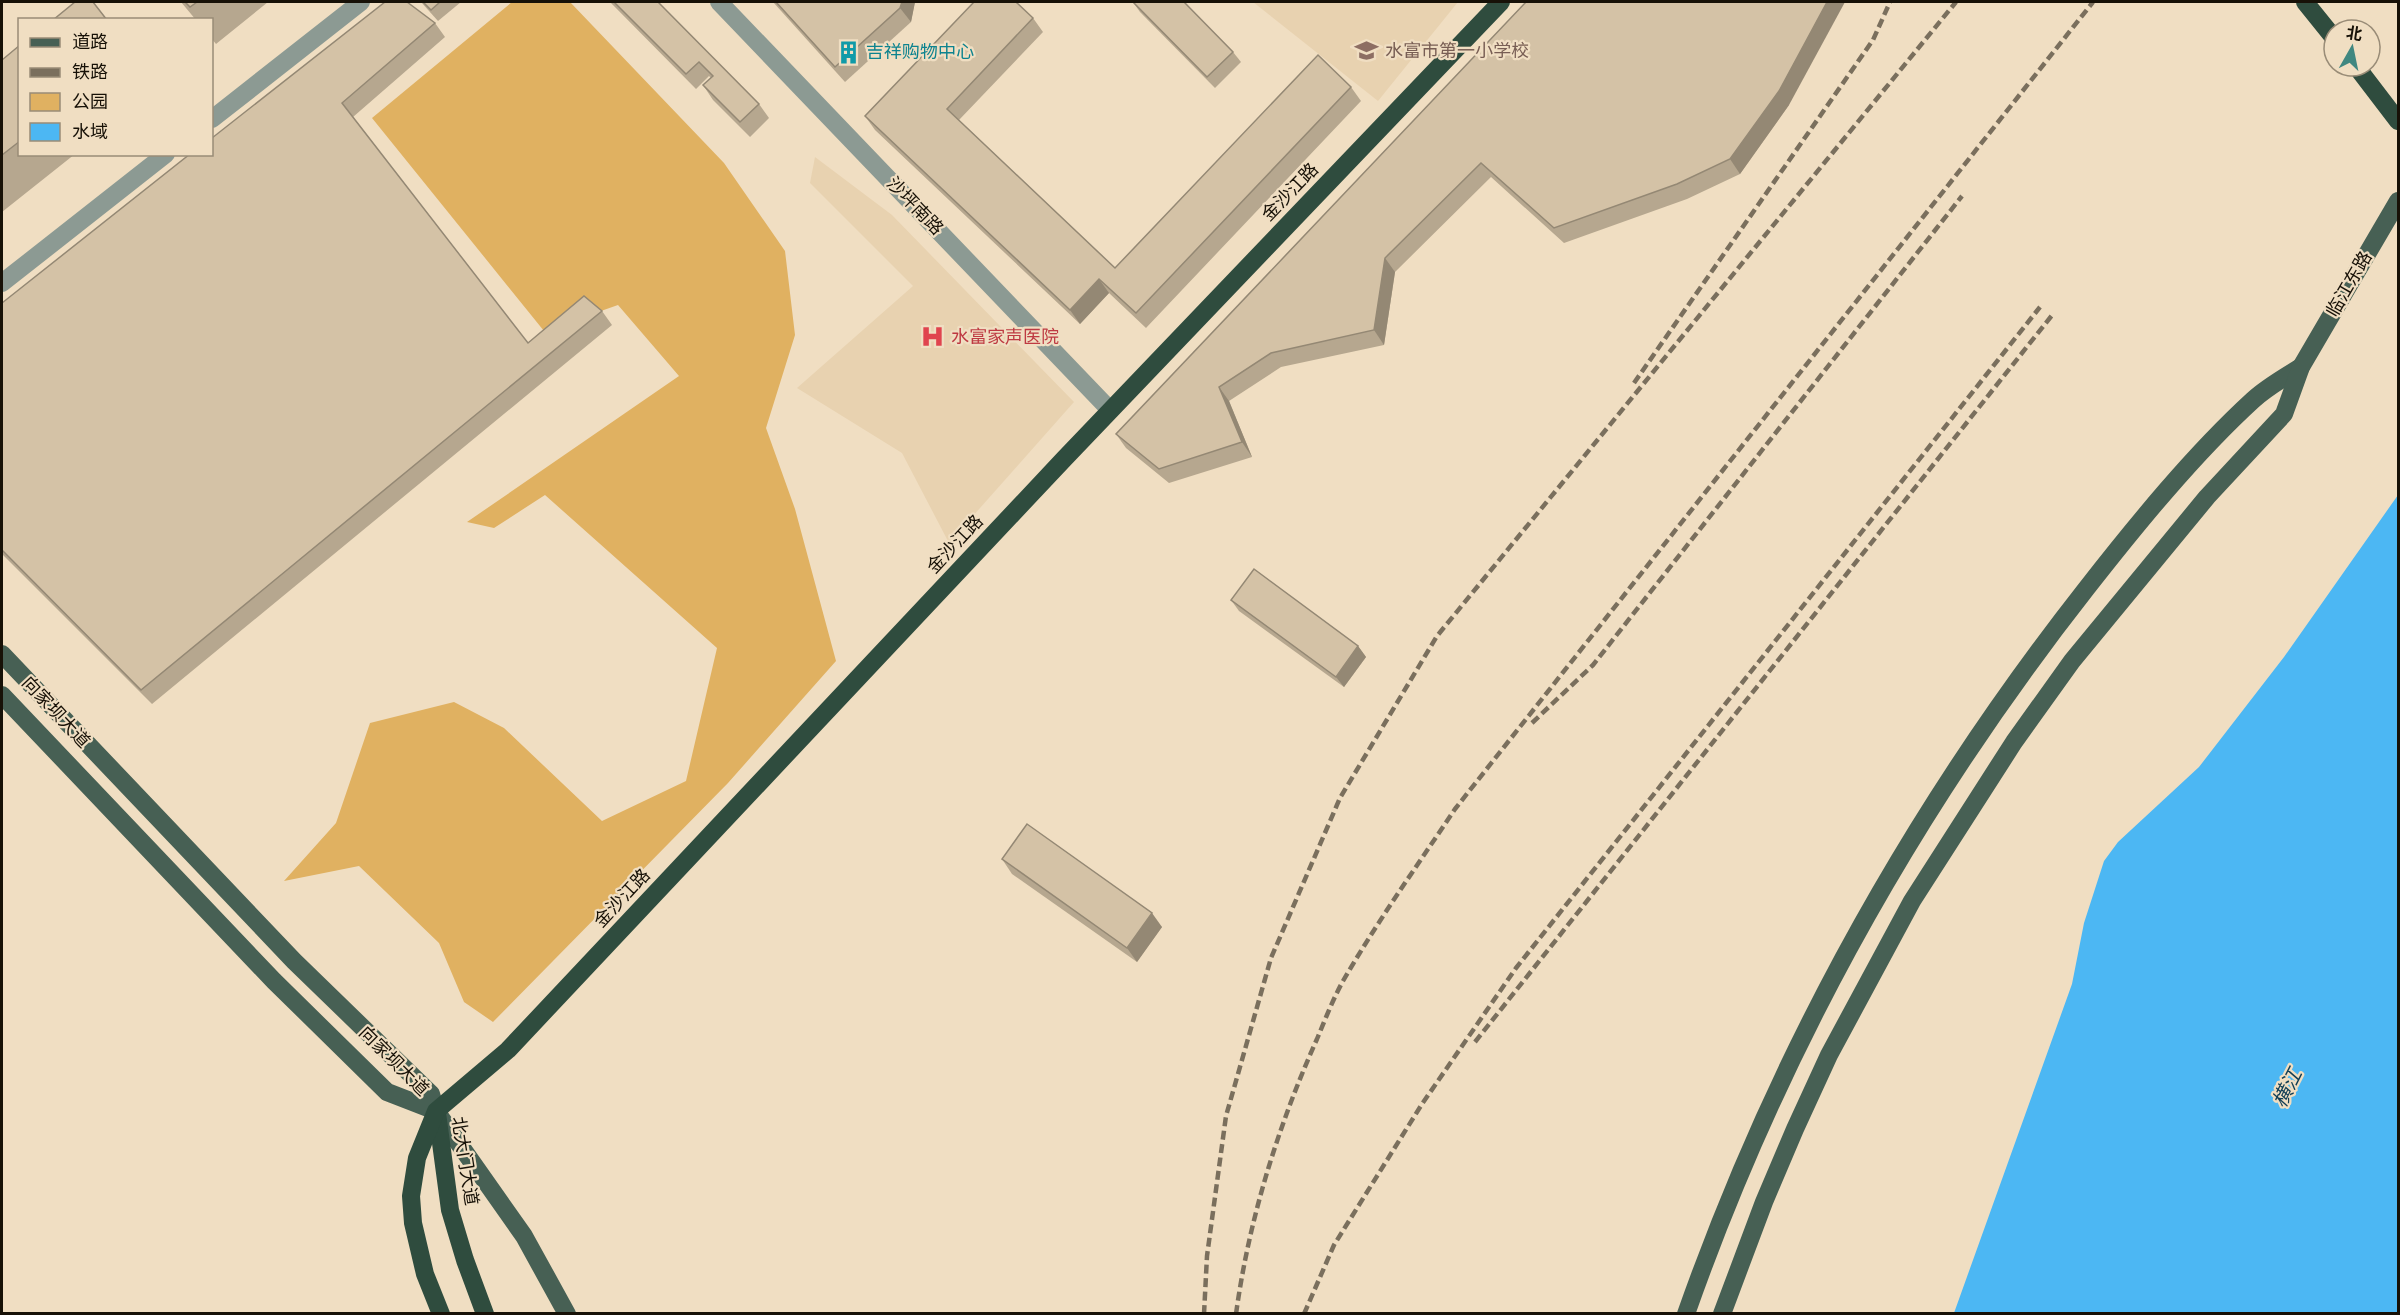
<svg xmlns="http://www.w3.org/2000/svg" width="2400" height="1315" viewBox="0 0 2400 1315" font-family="Helvetica,'Noto Sans SC',sans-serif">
<rect width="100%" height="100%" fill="#f0dec2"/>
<!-- built -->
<g fill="#e8d2b0">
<path d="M1253,2H1458L1378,101Z"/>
<path d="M815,157L892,215L1074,402L949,543L902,453L797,388L913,286L810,183Z"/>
</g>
<!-- green -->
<path fill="#e0b161" d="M512,2H570L724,163L785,251L795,335L766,428L795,509L836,661L728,783L493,1022L464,1002L439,943L359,866L284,881L336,823L370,723L454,702L504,728L602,821L686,781L717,648L545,495L494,528L467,522L679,376L618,305L544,331L372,118Z"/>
<!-- water -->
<path fill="#4cb7f3" d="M2398,495V1313H1954L2072,984L2084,923L2104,861L2118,842L2199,767L2284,657Z"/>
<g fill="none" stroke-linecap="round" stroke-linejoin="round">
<!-- minor -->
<g stroke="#8c9a93" stroke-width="18">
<path d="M719,2L1110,410"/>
<path d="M212,119L361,2"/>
<path d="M2,283L166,154"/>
</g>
<!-- major -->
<g stroke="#476054" stroke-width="18">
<path d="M2,654L294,961L431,1094L436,1111L524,1236L567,1314"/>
<path d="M2,695L274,981L387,1092L436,1111"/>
<path d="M1686,1314C1779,1050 1914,808 2086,589C2136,525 2194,454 2253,400C2267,387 2285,377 2301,367"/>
<path d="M1722,1314L1764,1202L1795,1129L1829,1055L1912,901L2014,742L2072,661L2207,497L2284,414L2301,367L2398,201"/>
</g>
<!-- highway -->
<g stroke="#2f4c3e" stroke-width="18">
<path d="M2305,2L2334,38"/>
<path d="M2356,66L2398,121"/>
<path d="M437,1113L450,1210L465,1260L485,1314"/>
<path d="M441,1314L425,1274L413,1223L411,1196L417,1158L436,1111L508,1050L1064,459L1501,2"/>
</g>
<!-- rail -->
<g stroke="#7a6f5d" stroke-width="4.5" stroke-dasharray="9 4.5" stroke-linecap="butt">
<path d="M1634,383L1873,40L1890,2"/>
<path d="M1532,723L1593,665L1962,196"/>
<path d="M1475,1042L2053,314"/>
<path d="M1204,1314L1207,1256L1226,1116L1271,958L1340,798L1437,636L1956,2"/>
<path d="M1236,1314C1249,1219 1278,1126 1317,1039C1325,1020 1333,999 1343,981C1377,922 1417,866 1455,809L2093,2"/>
<path d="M1304,1314L1334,1245L1422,1104L1516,968L2040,307"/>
</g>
</g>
<!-- wall -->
<g fill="#b6a78f">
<path d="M181,2H268L216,44L212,39V20H196Z"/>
<path d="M421,2H461L438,21Z"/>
<path d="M610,2H658L759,104L769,118L750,137L713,100L703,85L711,78L709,76L696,89Z"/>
<path d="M773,2H915L911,22L845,82Z"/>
<path d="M1133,2L1233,52L1241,62L1215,88L1140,12Z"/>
<path d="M1526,2L1789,105L1740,174L1687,199L1564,243L1491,177L1395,272L1384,345L1281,367L1229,401L1252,457L1169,483L1126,448L1116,434Z"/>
<path d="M1033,18L1043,32L959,120L1115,268L1351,87L1361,101L1146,328L1109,293L1080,324L875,130L865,116Z"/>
<path d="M435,23L445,37L353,117L528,343L602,311L612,325L152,704L2,554V303Z"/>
<path d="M20,45V154H75L2,212V60Z"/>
<path d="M1231,600L1358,646L1366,657L1344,687L1239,611Z"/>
<path d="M1002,859L1162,927L1137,962L1012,874Z"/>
</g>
<!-- shaded-wall -->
<g fill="#948874">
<path d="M902,2H915L911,22L900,8Z"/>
<path d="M1827,2H1845L1789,105L1740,174L1730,159Z"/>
<path d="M1385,258L1395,272L1384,345L1374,330Z"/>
<path d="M1099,279L1109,293L1080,324L1070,310Z"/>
<path d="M1219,387L1229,401L1252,457L1242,442Z"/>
<path d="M1358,646L1366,657L1344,687L1336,677Z"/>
<path d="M1152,913L1162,927L1137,962L1127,948Z"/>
</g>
<!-- building -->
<g fill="#d4c2a6" stroke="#948874" stroke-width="1.5">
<path d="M75,2H93L107,20H53Z"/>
<path d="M185,2H197L190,7Z"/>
<path d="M385,2H407L435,23L342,103L528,343L584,296L602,311L141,690L2,550V303L190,154H212V138Z"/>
<path d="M423,2H440L431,10Z"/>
<path d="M614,2H658L759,104L740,122L703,85L713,76L699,62L686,74Z"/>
<path d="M776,2H902L900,8L835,67Z"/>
<path d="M974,2H1016L1033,18L947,109L1115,268L1318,55L1351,87L1136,313L1099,279L1070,310L865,116Z"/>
<path d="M1133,2H1184L1233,52L1207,77Z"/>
<path d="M1526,2H1827L1779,91L1730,159L1677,184L1554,228L1481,163L1385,258L1374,330L1271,353L1219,387L1242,442L1159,469L1116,434Z"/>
<path d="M20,45V141L2,155V60Z"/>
<path d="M1254,569L1358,646L1336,677L1231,600Z"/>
<path d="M1027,824L1152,913L1127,948L1002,859Z"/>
</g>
<!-- icons -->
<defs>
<symbol id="school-bare" viewBox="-9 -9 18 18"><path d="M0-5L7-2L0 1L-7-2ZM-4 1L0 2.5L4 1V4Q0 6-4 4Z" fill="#8d6e63" stroke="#f0dec2" stroke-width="2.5" paint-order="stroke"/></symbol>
<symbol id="building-bare" viewBox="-9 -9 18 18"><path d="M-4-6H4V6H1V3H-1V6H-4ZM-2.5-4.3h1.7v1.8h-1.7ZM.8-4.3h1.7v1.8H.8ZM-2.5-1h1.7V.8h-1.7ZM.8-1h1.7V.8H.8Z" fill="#0f9aa8" stroke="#f0dec2" stroke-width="2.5" paint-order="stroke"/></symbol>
<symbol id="hospital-bare" viewBox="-9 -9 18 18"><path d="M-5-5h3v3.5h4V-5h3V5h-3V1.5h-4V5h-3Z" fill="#e0444e" stroke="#f0dec2" stroke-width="2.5" paint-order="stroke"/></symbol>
</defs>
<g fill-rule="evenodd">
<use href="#school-bare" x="1350" y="34" width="33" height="33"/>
<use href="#building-bare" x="832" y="36" width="33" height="33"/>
<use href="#hospital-bare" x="916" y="320" width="33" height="33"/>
</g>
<g text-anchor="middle" stroke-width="4.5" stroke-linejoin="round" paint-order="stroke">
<!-- education labels -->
<g font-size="18" fill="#785e54" stroke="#f0dec2" text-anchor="start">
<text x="1385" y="57">水富市第一小学校</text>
</g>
<!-- culture labels -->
<g font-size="18" fill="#0d838f" stroke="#f0dec2" text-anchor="start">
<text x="866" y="58">吉祥购物中心</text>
</g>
<!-- street labels -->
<g font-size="18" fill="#171107" stroke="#f0dec2">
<text transform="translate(1290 192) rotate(-46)" y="6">金沙江路</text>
<text transform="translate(915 206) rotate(46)" y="6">沙坪南路</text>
<text transform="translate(2349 284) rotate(-60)" y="6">临江东路</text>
<text transform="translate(955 544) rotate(-47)" y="6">金沙江路</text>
<text transform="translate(56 712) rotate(47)" y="6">向家坝大道</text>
<text transform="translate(622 898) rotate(-47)" y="6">金沙江路</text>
<text transform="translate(394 1061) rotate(45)" y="6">向家坝大道</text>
<text transform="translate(465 1161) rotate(81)" y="6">北大门大道</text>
</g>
<!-- health labels -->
<g font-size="18" fill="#be3a42" stroke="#f0dec2" text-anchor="start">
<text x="951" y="343">水富家声医院</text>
</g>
<!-- water labels -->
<g font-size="20" font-style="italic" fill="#103d55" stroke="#f0dec2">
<text transform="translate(2287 1088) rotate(-63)" y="7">横江</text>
</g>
</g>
<!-- border -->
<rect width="2400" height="1315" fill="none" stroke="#171107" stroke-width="6"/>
<!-- legend -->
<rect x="18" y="18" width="195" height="138" fill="#f0dec2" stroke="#998c77" stroke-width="1.5"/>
<rect x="30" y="38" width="30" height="9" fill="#476054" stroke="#998c77" stroke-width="1.5"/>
<text x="72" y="48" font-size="18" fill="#171107">道路</text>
<rect x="30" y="68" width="30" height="9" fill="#7a6f5d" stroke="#998c77" stroke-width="1.5"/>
<text x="72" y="78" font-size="18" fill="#171107">铁路</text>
<rect x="30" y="93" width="30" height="18" fill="#e0b161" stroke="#998c77" stroke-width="1.5"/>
<text x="72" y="108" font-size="18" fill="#171107">公园</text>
<rect x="30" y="123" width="30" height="18" fill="#4cb7f3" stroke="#998c77" stroke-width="1.5"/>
<text x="72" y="138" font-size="18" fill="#171107">水域</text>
<!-- north arrow -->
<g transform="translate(2352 48) rotate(9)"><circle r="28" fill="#f0dec2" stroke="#998c77" stroke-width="1.5"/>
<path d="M0-4.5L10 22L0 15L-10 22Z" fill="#408780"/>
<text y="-9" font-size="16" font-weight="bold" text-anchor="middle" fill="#171107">北</text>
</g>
</svg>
